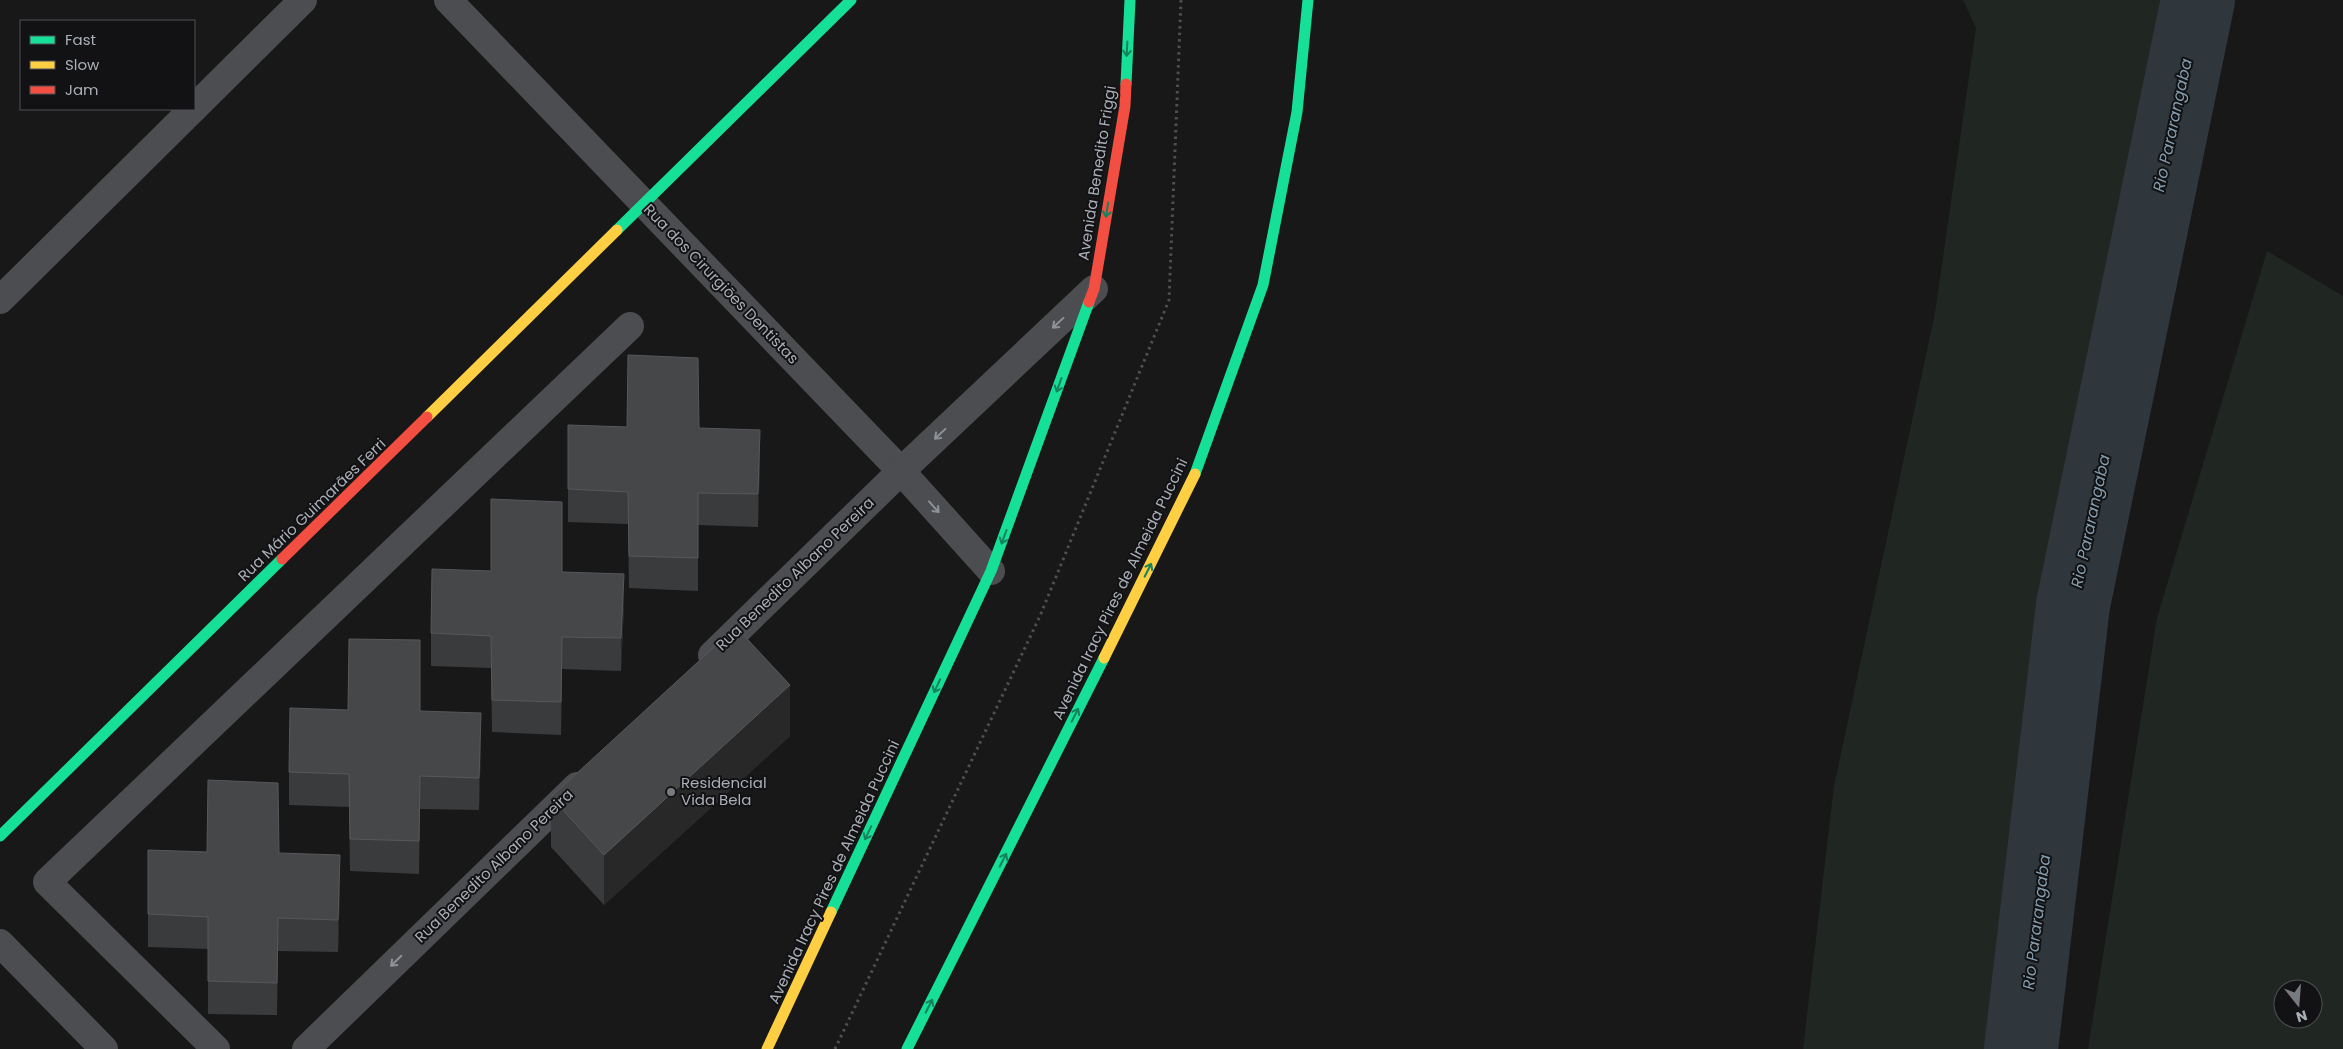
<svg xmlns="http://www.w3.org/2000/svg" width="2343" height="1049" viewBox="0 0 2343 1049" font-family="Poppins,sans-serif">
<rect width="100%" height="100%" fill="#181818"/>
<!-- green -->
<g fill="#202621" fill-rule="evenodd">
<path d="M1963,0H2198L2073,605L2021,1049H1803L1834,786L1935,313L1976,28Z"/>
<path d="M2267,251L2343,296V1049H2088L2157,618ZM2283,989H2313V1019H2283Z"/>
</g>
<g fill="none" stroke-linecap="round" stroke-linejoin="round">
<!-- river -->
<path stroke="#2f373c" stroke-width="74" d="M2021,1049L2073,605L2198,0"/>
<!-- path -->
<path stroke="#4e4f51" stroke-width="3" stroke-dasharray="2.5 4" stroke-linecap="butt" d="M835,1049L1040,616L1169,300L1181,0"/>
<!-- street -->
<g stroke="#4c4d50" stroke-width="28">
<path d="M448,0L901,471L991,571"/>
<path d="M194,108L303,0"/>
<path d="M0,300L193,109"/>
<path d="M712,655L901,471L1094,289"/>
<path d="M0,943L104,1049"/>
<path d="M216,1049L47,882L630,326"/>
<path d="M306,1049L577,786"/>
</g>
<!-- fast -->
<g stroke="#16e098" stroke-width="11">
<path d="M1126,84L1130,0"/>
<path d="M617,230L851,0"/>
<path d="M1195,474L1263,285L1297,112L1308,0"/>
<path d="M0,836L282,559"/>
<path d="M831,912L991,571L1089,302"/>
<path d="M907,1049L1104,658"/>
</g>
<!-- slow -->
<g stroke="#ffcf43" stroke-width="11">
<path d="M427,417L617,230"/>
<path d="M1104,658L1195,474"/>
<path d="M767,1049L831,912"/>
</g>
<!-- jam -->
<g stroke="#f24e42" stroke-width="11">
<path d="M1089,302L1094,289L1125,106L1126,84"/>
<path d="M282,559L427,417"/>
</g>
</g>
<!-- wall -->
<g fill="#3a3b3c">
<path d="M568,425L627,427L699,428L760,462L758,527L698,525V591L629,588L628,524L568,522Z"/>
<path d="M491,571L562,572L624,606L621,671L562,669L561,735L492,732L491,668L431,666V633Z"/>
<path d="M348,710L481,746L479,810L420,809L419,874L350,871L349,807L289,805V772Z"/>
<path d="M790,736L604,905L551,847V797Z"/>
<path d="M148,850L207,852L279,853L340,888L338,952L278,951L277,1015L208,1014V949L148,947Z"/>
</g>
<!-- shaded-wall -->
<g fill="#282828">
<path d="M760,430V462L758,527V494Z"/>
<path d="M624,574V606L621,671V638Z"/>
<path d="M562,637V669L561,735V702Z"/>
<path d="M790,685V736L604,905V855Z"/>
<path d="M481,713V746L479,810V778Z"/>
<path d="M420,776V809L419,874V841Z"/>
<path d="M340,855V888L338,952V920Z"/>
<path d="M278,918V951L277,1015V983Z"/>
</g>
<!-- building -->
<g fill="#464749" stroke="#56585b">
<path d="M628,355L698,358L699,428L760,430L758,494L698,493V558L629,556L628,492L568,489V425L627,427Z"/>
<path d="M491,499L562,502V572L624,574L621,638L562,637L561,702L492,700L491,636L431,633L432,569L491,571Z"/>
<path d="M736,627L790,685L604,855L551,797Z"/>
<path d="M349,639L420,640V711L481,713L479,778L420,776L419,841L350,839L349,774L289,772L290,708L348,710Z"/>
<path d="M208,780L278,783L279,853L340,855L338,920L278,918L277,983L208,981V917L148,914V850L207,852Z"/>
</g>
<!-- one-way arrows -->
<defs><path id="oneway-shaft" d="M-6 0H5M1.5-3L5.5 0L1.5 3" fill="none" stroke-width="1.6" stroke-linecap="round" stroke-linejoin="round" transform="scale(1.25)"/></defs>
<g stroke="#14835d">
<use href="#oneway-shaft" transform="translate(1127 49) rotate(93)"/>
<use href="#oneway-shaft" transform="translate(1107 210) rotate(99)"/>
<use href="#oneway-shaft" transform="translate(1059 385) rotate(110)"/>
<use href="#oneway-shaft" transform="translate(1004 537) rotate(110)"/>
<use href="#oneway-shaft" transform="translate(1148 570) rotate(-63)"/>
<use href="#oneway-shaft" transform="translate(937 686) rotate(115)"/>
<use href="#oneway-shaft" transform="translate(1075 715) rotate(-63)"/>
<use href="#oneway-shaft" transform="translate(868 833) rotate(115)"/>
<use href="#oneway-shaft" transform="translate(1003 860) rotate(-63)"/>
<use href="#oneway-shaft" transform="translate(929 1006) rotate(-63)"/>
</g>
<g stroke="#8e9298">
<use href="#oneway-shaft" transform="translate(1058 323) rotate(137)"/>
<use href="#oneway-shaft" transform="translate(940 434) rotate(137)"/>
<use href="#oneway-shaft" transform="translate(934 507) rotate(48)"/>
<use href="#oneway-shaft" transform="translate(396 961) rotate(136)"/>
</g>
<!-- markers -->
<circle fill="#777a7f" stroke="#121214" stroke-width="2" cx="671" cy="792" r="5"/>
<g text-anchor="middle" stroke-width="4" stroke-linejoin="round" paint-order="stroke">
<!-- street labels -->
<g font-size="15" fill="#aaafb7" stroke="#121214">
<text transform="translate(1097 173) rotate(-81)" y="5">Avenida Benedito Friggi</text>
<text transform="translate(721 284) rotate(46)" y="5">Rua dos Cirurgiões Dentistas</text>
<text transform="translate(312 510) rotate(-44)" y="5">Rua Mário Guimarães Ferri</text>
<text transform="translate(795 574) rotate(-44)" y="5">Rua Benedito Albano Pereira</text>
<text transform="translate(1120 589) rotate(-64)" y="5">Avenida Iracy Pires de Almeida Puccini</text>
<text transform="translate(494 866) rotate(-44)" y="5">Rua Benedito Albano Pereira</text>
<text transform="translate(834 872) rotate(-65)" y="5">Avenida Iracy Pires de Almeida Puccini</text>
</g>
<!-- poi labels -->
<g font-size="15" fill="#aaafb7" stroke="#121214" text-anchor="start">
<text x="681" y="788">Residencial<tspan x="681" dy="17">Vida Bela</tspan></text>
</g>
<!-- water labels -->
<g font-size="16" font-style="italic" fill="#849daf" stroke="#121214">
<text transform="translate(2172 125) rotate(-78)" y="6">Rio Pararangaba</text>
<text transform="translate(2090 521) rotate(-78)" y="6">Rio Pararangaba</text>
<text transform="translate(2036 922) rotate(-83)" y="6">Rio Pararangaba</text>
</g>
</g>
<!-- legend -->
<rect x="20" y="20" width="175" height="90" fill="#121214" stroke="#4f5155"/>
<rect x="30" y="36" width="25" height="8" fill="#16e098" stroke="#4f5155"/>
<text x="65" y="45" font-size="15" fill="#aaafb7">Fast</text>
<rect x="30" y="61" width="25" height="8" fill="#ffcf43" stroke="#4f5155"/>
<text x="65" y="70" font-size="15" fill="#aaafb7">Slow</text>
<rect x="30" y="86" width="25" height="8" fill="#f24e42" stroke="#4f5155"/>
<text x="65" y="95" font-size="15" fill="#aaafb7">Jam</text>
<!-- north arrow -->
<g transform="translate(2298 1004) rotate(163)"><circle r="24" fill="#121214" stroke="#4f5155"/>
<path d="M0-4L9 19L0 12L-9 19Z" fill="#777a7f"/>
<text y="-8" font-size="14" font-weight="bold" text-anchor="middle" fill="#aaafb7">N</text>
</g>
</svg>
